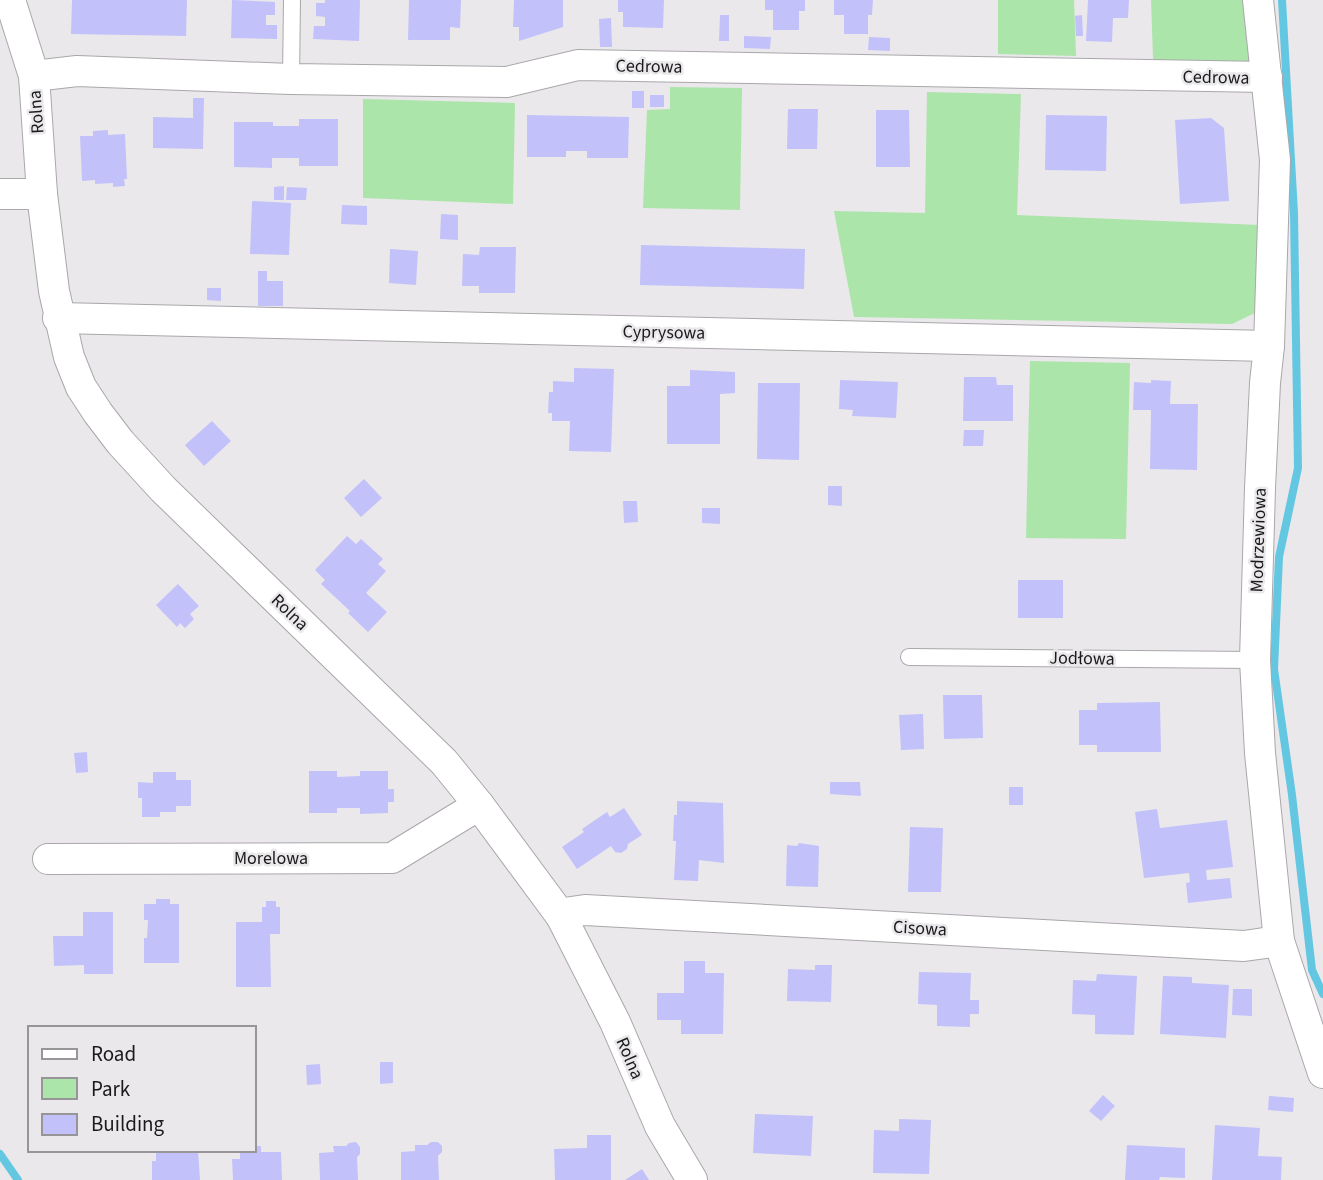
<svg xmlns="http://www.w3.org/2000/svg" width="1323" height="1180" viewBox="0 0 1323 1180" font-family="'Source Sans 3',sans-serif">
<rect width="100%" height="100%" fill="#eae8eb"/>
<!-- green -->
<g fill="#ace5aa">
<path d="M998,0H1074L1076,56L998,54Z"/>
<path d="M1151,0H1245L1252,58L1239,69L1159,68L1153,58Z"/>
<path d="M670,87L742,88L740,210L643,208L647,110L670,109Z"/>
<path d="M927,92L1021,94L1017,215L1260,225L1257,312L1232,324L854,317L834,211L925,213Z"/>
<path d="M363,99L515,103L513,204L363,198Z"/>
<path d="M1030,361L1130,363L1126,539L1026,538Z"/>
</g>
<g fill="none" stroke-linecap="round" stroke-linejoin="round">
<!-- stream -->
<g stroke="#64c7e1" stroke-width="8">
<path d="M1282,0L1294,213L1298,468L1279,557L1274,669L1292,795L1312,970L1323,994"/>
<path d="M0,1154L18,1180"/>
</g>
</g>
<!-- building -->
<g fill="#c3c1fa">
<path d="M72,0H187L186,36L71,34Z"/>
<path d="M232,0L275,2V15H266V25H277V39L231,38Z"/>
<path d="M325,0H360L359,41L313,39L314,26H325V17L316,16V3H325Z"/>
<path d="M409,0H461L460,28L450,27V40H408Z"/>
<path d="M514,0H563V27L519,41V27H513Z"/>
<path d="M618,0H664L663,28L623,27V12H618Z"/>
<path d="M765,0H805V11H799V30H773V10H765Z"/>
<path d="M834,0H873L872,15H868V34H844V15H834Z"/>
<path d="M1088,0H1129L1128,18H1113L1112,42L1086,41Z"/>
<path d="M720,15H729V41H719Z"/>
<path d="M1082,15L1083,36H1076L1075,16Z"/>
<path d="M611,18L612,47H600L599,19Z"/>
<path d="M744,36L771,37L770,49L744,48Z"/>
<path d="M869,37L890,38V51L868,50Z"/>
<rect x="632" y="91" width="12" height="17"/>
<rect x="650" y="95" width="14" height="12"/>
<path d="M193,98H204L203,149L153,148V117L193,118Z"/>
<path d="M788,109H818L817,149H787Z"/>
<path d="M876,110H909L910,167H876Z"/>
<path d="M527,115L629,117L628,158H587V151H566V157H527Z"/>
<path d="M1046,115L1107,116L1106,171L1045,170Z"/>
<path d="M1211,118L1224,128L1229,201L1180,204L1175,120Z"/>
<path d="M299,119H338V166H299V158H272V168L234,167V122H273V126H299Z"/>
<path d="M108,130V135L125,134L127,179H124L125,186L113,187V183L95,184V180L82,181L80,136H93V131Z"/>
<path d="M284,186V200H274V187Z"/>
<path d="M287,187L307,188L306,200H286Z"/>
<path d="M252,201L291,203L289,255L250,254Z"/>
<path d="M342,205L367,206V225L341,224Z"/>
<path d="M441,214L458,215V240L440,239Z"/>
<path d="M641,245L805,249L804,289L640,285Z"/>
<path d="M480,247H516L515,293H479V286H462L463,254L479,255Z"/>
<path d="M390,249L418,251L416,285L389,283Z"/>
<path d="M258,271H267V281H283V306H258Z"/>
<path d="M207,288H221V301L207,300Z"/>
<path d="M574,368L614,369L611,452L569,451L570,421H552V413H548L549,392H553V381L574,382Z"/>
<path d="M690,370L735,372V393L720,394V444H667V386H690Z"/>
<path d="M964,377H996L997,385H1013V421H963Z"/>
<path d="M840,380L898,382L896,418L852,416L853,410L839,409Z"/>
<path d="M1151,380L1171,381L1170,404H1198L1197,470L1150,469L1151,410H1133L1134,382L1151,383Z"/>
<path d="M758,383H800L799,460L757,459Z"/>
<path d="M212,421L231,441L204,466L185,445Z"/>
<path d="M964,430H984L983,446H963Z"/>
<path d="M364,479L382,498L361,517L344,498Z"/>
<path d="M828,486H842V506L828,505Z"/>
<path d="M623,501H637L638,522L624,523Z"/>
<path d="M702,508H720V524L702,523Z"/>
<path d="M347,536L356,544L361,539L383,559L378,564L386,571L366,593L387,612L368,632L348,613L350,611L321,584L325,580L315,570Z"/>
<rect x="1018" y="580" width="45" height="38"/>
<path d="M178,584L199,606L190,614L194,619L185,628L180,623L177,627L156,605Z"/>
<path d="M943,695H982L983,738L944,739Z"/>
<path d="M1160,702L1161,752H1097V745H1079V710H1097V703Z"/>
<path d="M923,714L924,749L901,750L899,715Z"/>
<path d="M87,752L88,772L76,773L74,753Z"/>
<path d="M309,771H337V777L360,776V771H388V789H394V802H388V813L360,814V808H337V813H309Z"/>
<path d="M153,772H176V780H191V806H176V812H160V817H142V798H138V782L153,783Z"/>
<path d="M830,782H860L861,796L830,794Z"/>
<rect x="1009" y="787" width="14" height="18"/>
<path d="M677,801L723,803L724,863L699,860L698,881L674,880L676,841H673L674,815H677Z"/>
<path d="M624,808L642,835L628,844L627,849L621,853L615,852L611,846L577,869L562,847L584,832L582,829L607,812L610,817Z"/>
<path d="M1157,809L1160,828L1227,820L1233,867L1206,870L1207,880L1230,878L1232,898L1188,903L1186,883L1190,882L1189,873L1144,878L1135,812Z"/>
<path d="M910,827L943,828L941,892H908Z"/>
<path d="M799,843L819,846L818,887L786,886L787,845L797,846Z"/>
<path d="M156,899H170V904H179V963H144V938H147L148,920H144V904H156Z"/>
<path d="M266,901H276V907H280V934H270L271,987H236V922H262V907H266Z"/>
<path d="M83,912H113V974H84V965L54,966L53,936H83Z"/>
<path d="M684,961H705V973H724L723,1034H681V1020H657V993H684Z"/>
<path d="M815,965H832L831,1002L787,1001L788,969L815,970Z"/>
<path d="M919,972L971,973L970,1000H979V1014H970V1027L937,1026V1005L918,1004Z"/>
<path d="M1097,974L1137,976L1134,1035L1095,1034V1015L1072,1014L1073,980L1096,981Z"/>
<path d="M1163,976L1192,977V983L1229,985L1226,1038L1160,1034Z"/>
<path d="M1233,989H1252V1016L1232,1015Z"/>
<path d="M380,1062H393V1083L380,1084Z"/>
<path d="M320,1064L321,1084L307,1085L306,1065Z"/>
<path d="M1103,1095L1115,1106L1101,1121L1089,1111Z"/>
<path d="M1269,1096L1294,1098L1293,1112L1268,1110Z"/>
<path d="M755,1114L813,1116L811,1156L753,1153Z"/>
<path d="M899,1119L931,1120L929,1174L873,1173L874,1130L899,1131Z"/>
<path d="M1215,1125L1260,1128L1258,1156L1282,1157L1281,1180H1212Z"/>
<path d="M587,1135H611V1180H555L554,1149L587,1148Z"/>
<path d="M356,1142L360,1147V1154L357,1157L358,1180H320L319,1153L334,1152L333,1146H346L349,1143Z"/>
<path d="M431,1142H438L442,1146V1152L438,1156L439,1180H401V1152L415,1151V1145H427Z"/>
<path d="M1127,1145L1185,1148V1178L1160,1177L1159,1180H1125Z"/>
<path d="M254,1146H261V1152H281L282,1180H233L232,1159H240V1150H254Z"/>
<path d="M156,1150H198L200,1180H152V1161H156Z"/>
<path d="M642,1169L649,1180H625Z"/>
</g>
<g fill="none" stroke-linecap="round" stroke-linejoin="round">
<defs>
<g id="service">
<path d="M291,79L292,0"/>
<path d="M909,657L1255,660"/>
</g>
<g id="minor">
<path d="M10,0L34,76L42,194L54,291L69,357L81,387L98,413L120,442L163,489L444,762L479,805L561,916L615,1022L660,1126L692,1180"/>
<path d="M1258,0L1275,160L1269,346L1265,383L1260,488L1255,660L1260,753L1279,941L1323,1073"/>
<path d="M34,76L77,71L291,79L507,82L578,65L1267,77"/>
<path d="M0,194H42"/>
<path d="M58,318L1269,346"/>
<path d="M48,859L392,858L479,805"/>
<path d="M561,916L571,912L585,910L1244,946L1279,941"/>
</g>
</defs>
<!-- service casing -->
<use href="#service" stroke="#aaa7ab" stroke-width="18"/>
<!-- minor casing -->
<use href="#minor" stroke="#aaa7ab" stroke-width="32"/>
<!-- service -->
<use href="#service" stroke="#fff" stroke-width="16"/>
<!-- minor -->
<use href="#minor" stroke="#fff" stroke-width="30"/>
</g>
<g text-anchor="middle" stroke-width="5" stroke-linejoin="round" paint-order="stroke">
<!-- street labels -->
<g font-size="18" fill="#1a191b" stroke="#eae8eb">
<text transform="translate(649 66) rotate(1)" y="6">Cedrowa</text>
<text transform="translate(1216 77) rotate(1)" y="6">Cedrowa</text>
<text transform="translate(36 112) rotate(-94)" y="6">Rolna</text>
<text transform="translate(664 332) rotate(1)" y="6">Cyprysowa</text>
<text transform="translate(1258 540) rotate(-88)" y="6">Modrzewiowa</text>
<text transform="translate(290 612) rotate(44)" y="6">Rolna</text>
<text transform="translate(1082 658) rotate(1)" y="6">Jodłowa</text>
<text x="271" y="864">Morelowa</text>
<text transform="translate(920 928) rotate(3)" y="6">Cisowa</text>
<text transform="translate(630 1058) rotate(67)" y="6">Rolna</text>
</g>
</g>
<!-- legend -->
<rect x="28" y="1026" width="228" height="126" fill="#eae8eb" stroke="#979598" stroke-width="2"/>
<rect x="42" y="1049" width="35" height="10" fill="#ffffff" stroke="#979598" stroke-width="2"/>
<text x="91" y="1061" font-size="21" fill="#1a191b">Road</text>
<rect x="42" y="1078" width="35" height="21" fill="#ace5aa" stroke="#979598" stroke-width="2"/>
<text x="91" y="1096" font-size="21" fill="#1a191b">Park</text>
<rect x="42" y="1114" width="35" height="21" fill="#c3c1fa" stroke="#979598" stroke-width="2"/>
<text x="91" y="1131" font-size="21" fill="#1a191b">Building</text>
</svg>
